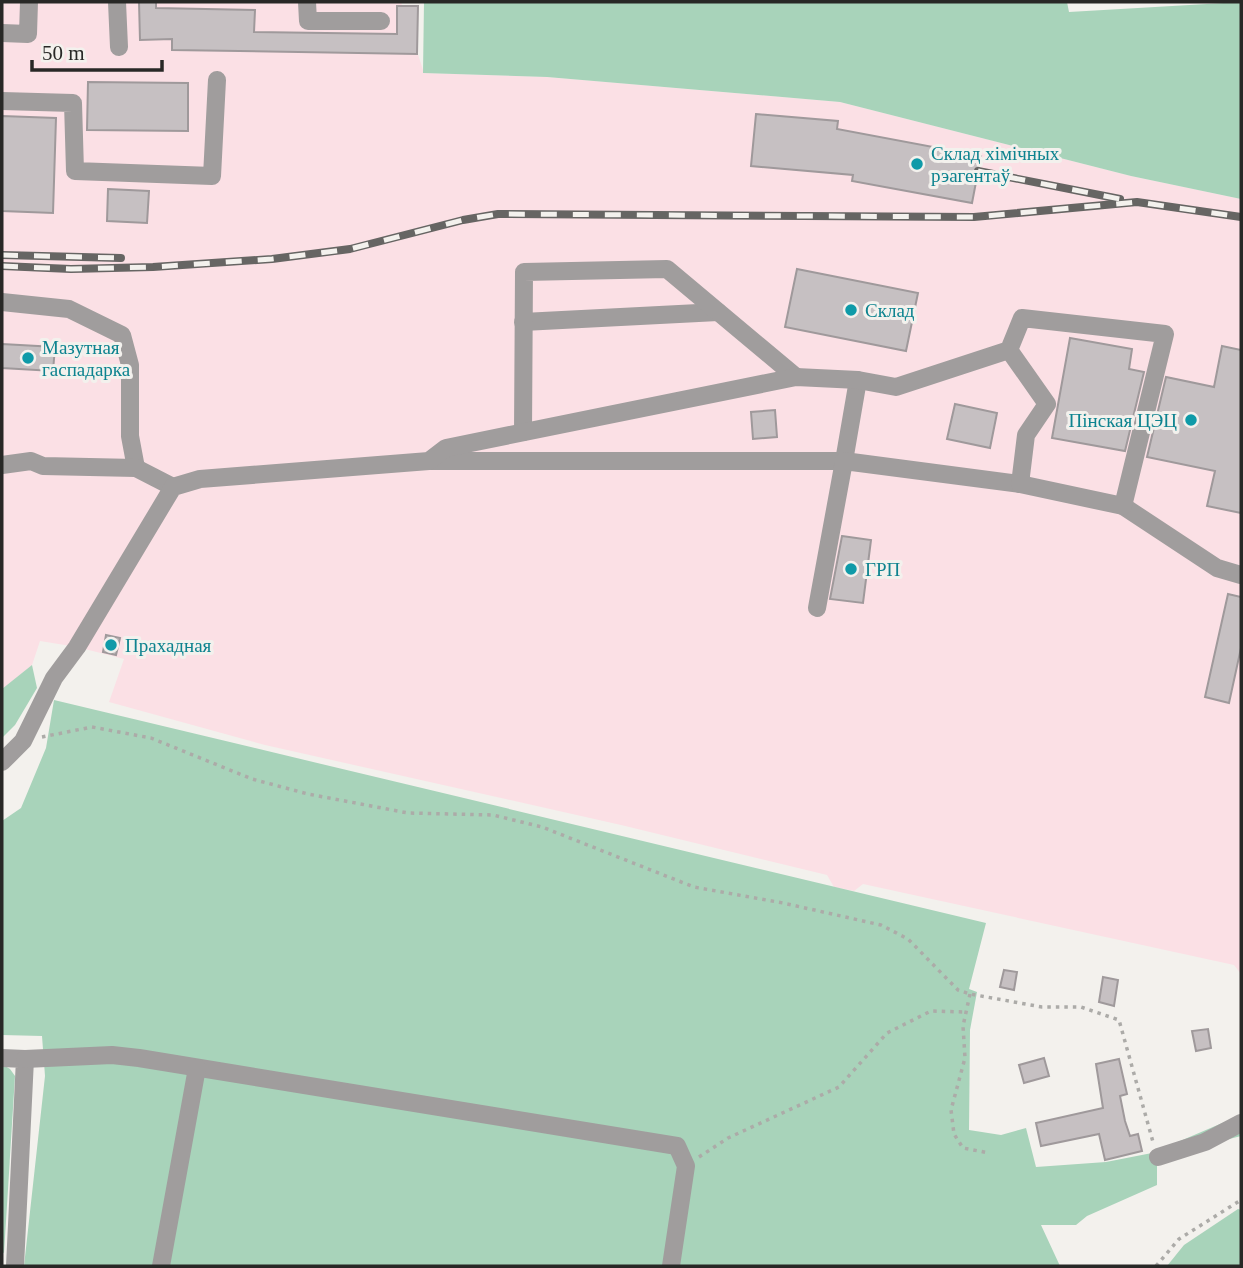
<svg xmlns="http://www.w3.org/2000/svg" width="1243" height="1268" viewBox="0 0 1243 1268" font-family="'Times New Roman',serif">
<rect width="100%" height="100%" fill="#f3f1ed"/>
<!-- industrial -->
<path fill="#fbe0e5" d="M2,2H401L424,73L547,77L840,102L1131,176L1241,199V974L1234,965L863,884L854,891L834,887L827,875L621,825L265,745L109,702L124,659L77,647L40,641L32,665L2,690Z"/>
<!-- green -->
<g fill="#a8d3ba">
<path d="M424,2H1067L1069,12L1241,2V199L1131,176L840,102L547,77L423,73Z"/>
<path d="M32,665L37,688L15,725L2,738V689Z"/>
<path d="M54,700L986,923L969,989L977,992L970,1030L969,1130L1001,1135L1026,1128L1036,1167L1106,1162L1152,1153L1241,1115V1136L1198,1147L1157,1164V1185L1087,1216L1076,1225H1041L1060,1266H24L45,1076L42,1036L2,1035V821L21,808L46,748Z"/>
<path d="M2,1064L10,1069L15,1076L4,1253L2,1252Z"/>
<path d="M1238,1209L1241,1210V1266H1167L1184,1245Z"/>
</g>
<!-- building -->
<g fill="#c6c0c2" stroke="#9f999b" stroke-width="2">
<path d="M139,2H156V8L255,10L254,32L397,34V6H418L417,54L172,50V39L140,40Z"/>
<path d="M88,82L188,83V131L87,130Z"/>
<path d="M756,114L838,121L837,129L981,156L972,203L852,181L853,175L751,166Z"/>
<path d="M2,116L56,118L53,213L2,211Z"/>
<path d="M108,189L149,191L147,223L107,221Z"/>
<path d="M797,269L918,293L906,351L785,327Z"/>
<path d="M1070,338L1132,349L1129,369L1144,372L1125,451L1052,438Z"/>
<path d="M2,344L55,347L53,371L2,368Z"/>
<path d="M1222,346L1241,350V513L1207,506L1215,471L1147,457L1166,377L1214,387Z"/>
<path d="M955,404L997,413L990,448L947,439Z"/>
<path d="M775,410L777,437L753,439L751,412Z"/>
<path d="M842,536L871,540L863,603L830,599Z"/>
<path d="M1228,594L1241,597V648L1229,703L1205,697Z"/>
<path d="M106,635L120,638L116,655L103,652Z"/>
<path d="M1004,970L1017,972L1014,990L1000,987Z"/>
<path d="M1103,977L1118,980L1114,1006L1099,1002Z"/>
<path d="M1208,1029L1211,1048L1196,1051L1192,1031Z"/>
<path d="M1044,1058L1049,1076L1024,1083L1019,1065Z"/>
<path d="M1119,1059L1127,1094L1120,1096L1125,1121L1130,1136L1138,1134L1142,1151L1105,1160L1099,1134L1041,1146L1036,1123L1103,1108L1096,1064Z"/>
</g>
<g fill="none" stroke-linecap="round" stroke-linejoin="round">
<!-- path -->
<g stroke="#acaba8" stroke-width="3.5" stroke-dasharray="3.5 5" stroke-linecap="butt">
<path d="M42,737L92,727L151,738L252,779L308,794L408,813L493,815L542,827L694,887L783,903L881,925L908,939L958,990L970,994L1042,1007H1081L1119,1020L1153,1142"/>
<path d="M970,994L963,1026L965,1058L951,1110L954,1134L963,1148L989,1153"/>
<path d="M699,1157L728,1138L839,1087L887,1033L931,1011L965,1012"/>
<path d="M1156,1266L1179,1239L1241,1200"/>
</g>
<!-- minor -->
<g stroke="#a09d9d" stroke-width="18">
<path d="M117,2L119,47"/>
<path d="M307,2L308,21H381"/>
<path d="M2,33L28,34L29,2"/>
<path d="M2,101L73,103L75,171L212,176L217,80"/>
<path d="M2,302L69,309L122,335L130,365V436L136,468"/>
<path d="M523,322L718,312"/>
<path d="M523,432L524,272L667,269L796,377"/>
<path d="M429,461H844L858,380"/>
<path d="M2,465L31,461L43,466L136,468L173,487"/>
<path d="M1123,506L1217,568L1241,575"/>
<path d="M817,608L844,461L1020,484"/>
<path d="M2,762L23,741L54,678L77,647L173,487L200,479L429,461L446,448L796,377L858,380L896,387L1009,350L1022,318L1165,334L1123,506L1020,484L1026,435L1047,404L1009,350"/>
<path d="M2,1058L25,1059L15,1266"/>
<path d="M25,1059L112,1055L139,1058L677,1146L686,1166L671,1266"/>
<path d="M1158,1157L1205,1142L1241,1123"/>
<path d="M161,1266L197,1068"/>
</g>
<defs>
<g id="rail">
<path d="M978,171L1120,199"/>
<path d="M2,255L121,258"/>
<path d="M2,266L71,269L153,267L272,259L350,249L463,220L498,214L974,217L1137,202L1241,217"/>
</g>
</defs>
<!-- rail casing -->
<use href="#rail" stroke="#666563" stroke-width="8"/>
<!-- rail -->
<use href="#rail" stroke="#f3f1ed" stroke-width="5" stroke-dasharray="16" stroke-linecap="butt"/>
</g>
<!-- markers -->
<g fill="#0f9aa8" stroke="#f3f1ed" stroke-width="2.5">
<circle cx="917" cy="164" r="7"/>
<circle cx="851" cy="310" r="7"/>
<circle cx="28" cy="358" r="7"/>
<circle cx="1191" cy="420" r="7"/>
<circle cx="851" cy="569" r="7"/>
<circle cx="111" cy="645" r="7"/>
</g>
<g text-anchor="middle" stroke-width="6" stroke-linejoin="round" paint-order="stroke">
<!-- culture labels -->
<g font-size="19" fill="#0d838f" stroke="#f3f1ed" text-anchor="start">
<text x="931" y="160">Склад хімічных<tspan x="931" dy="22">рэагентаў</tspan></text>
<text x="865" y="317">Склад</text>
<text x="42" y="354">Мазутная<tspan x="42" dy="22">гаспадарка</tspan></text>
<text x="1177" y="427" text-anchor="end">Пінская ЦЭЦ</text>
<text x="865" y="576">ГРП</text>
<text x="125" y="652">Прахадная</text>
</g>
</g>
<!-- border -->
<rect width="1243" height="1268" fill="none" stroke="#282826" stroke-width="7"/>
<!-- scale -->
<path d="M32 60v10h130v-10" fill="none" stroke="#282826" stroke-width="3.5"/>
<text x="42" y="60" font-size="21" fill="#282826" stroke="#f3f1ed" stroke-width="5" paint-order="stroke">50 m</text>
</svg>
